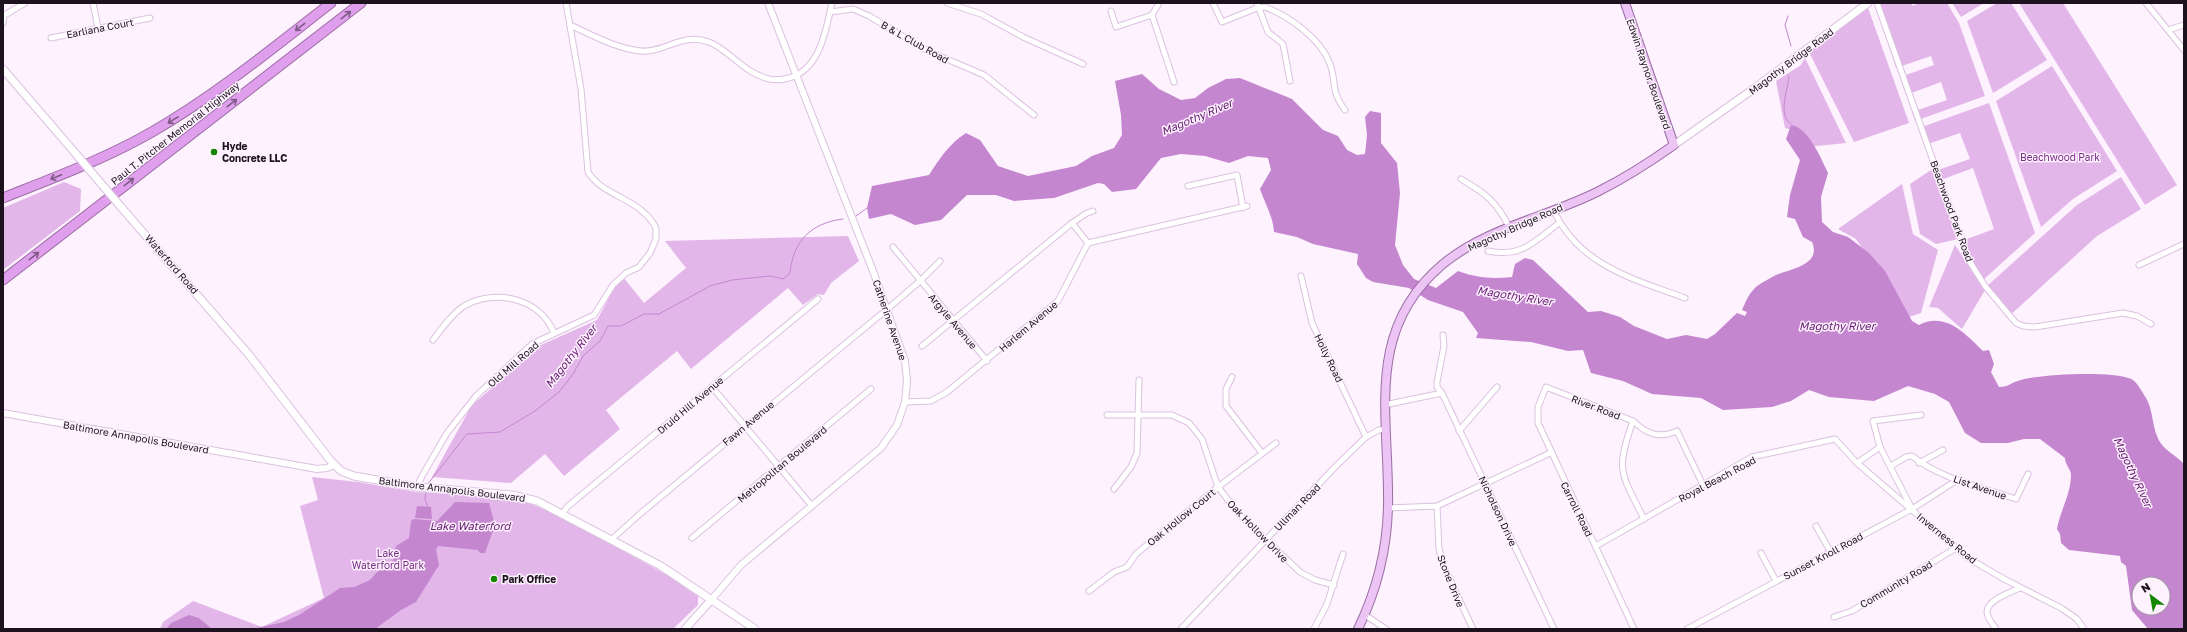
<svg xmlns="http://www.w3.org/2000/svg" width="2187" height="632" viewBox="0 0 2187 632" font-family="'Golos Text',sans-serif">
<rect width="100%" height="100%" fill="#fdf2fe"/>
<!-- green -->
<g fill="#e3b6ea">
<path d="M1876,3H1911L1913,6L1918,3H1947L1959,23L1985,96L1915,121L1912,112L1947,100L1941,82L1906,95L1900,77L1934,65L1931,56L1896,68Z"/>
<path d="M1952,3H1984L1961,17Z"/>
<path d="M1997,3H2011L2047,60L1993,93L1967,21Z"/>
<path d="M2019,3H2063L2177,185L2145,205Z"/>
<path d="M1867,5L1909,123L1854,142L1808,50Z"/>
<path d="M1805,58L1846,143L1807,147L1802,133L1785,128L1776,81L1801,65Z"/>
<path d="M2052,66L2117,171L2073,199L2041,227L1996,101Z"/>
<path d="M1989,103L2035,233L1982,281L1959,242L1994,229L1973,168L1938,181L1958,239L1936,244L1920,234L1910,184L1934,168L1935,171L1970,159L1960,133L1925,145L1919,128Z"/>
<path d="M2121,177L2141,209L2097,236L2007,318L1986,287L2077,205Z"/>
<path d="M64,182L81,189L80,211L3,270V208Z"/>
<path d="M1902,184L1913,234L1938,250L1921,313L1909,317L1856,239L1838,229Z"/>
<path d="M848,236L859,261L831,283L824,295L818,294L803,305L788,288L691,369L677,351L606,410L620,429L564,476L545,454L511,483L432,477L472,405L500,381L530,350L597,320L618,281L623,277L644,303L686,268L665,241Z"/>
<path d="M1955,245L1985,290L1962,329L1938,308L1929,307Z"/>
<path d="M312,477L358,482L416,492L499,497L526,502L558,515L687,586V589L698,596V605L673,629H160L163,622L193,601L262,627L324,598L300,506L318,500Z"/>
</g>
<!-- water -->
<g fill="#c486cf" fill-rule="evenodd">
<path d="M1142,74L1159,89L1181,100L1195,98L1208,88L1226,79L1240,78L1292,99L1323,130L1338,136L1347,150L1357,155L1365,154L1367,135L1365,117L1370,111L1381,113V143L1397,163L1400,193L1395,245L1403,265L1414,279L1436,288L1458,271C1477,278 1492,279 1512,277L1515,264L1525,258L1533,260L1588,312L1601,311L1620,317L1634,326L1667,339L1686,335L1707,339L1715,334L1737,313L1745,316L1747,312L1742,310C1746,301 1749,293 1757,286C1763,282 1770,278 1776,275C1790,269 1822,265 1812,242L1803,237L1795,219L1787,217L1790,195L1800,160L1786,139L1791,125C1808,127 1821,158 1828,173L1821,197L1822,222L1833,232L1848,237L1869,253L1885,271L1912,321L1919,325C1945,311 1966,334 1983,351L1989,350L1994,364L1991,372L1999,387C2010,387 2011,382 2021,380C2039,374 2119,370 2133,380C2138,384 2143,393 2146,398C2153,410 2152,424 2157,436C2161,449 2175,454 2184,464V629H2148L2132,610L2126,566L2121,562L2120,556L2069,550L2061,543L2060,534L2057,529C2060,511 2071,494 2071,475C2071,469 2065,465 2065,458L2040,439H2024L2008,443H1981L1965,433L1949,402L1935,394L1908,386L1874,401L1829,397L1809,390L1791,401L1772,407L1723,410L1701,398L1652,394L1623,381L1591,373L1583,350L1568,351L1531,342L1476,338L1478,333L1463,312L1428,300L1409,288L1373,282L1366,278L1357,264L1358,254L1313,244L1297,237L1274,232C1273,216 1265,204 1260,189L1271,170L1268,158L1248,156L1229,163L1205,156L1181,154L1161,158L1136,189L1112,192L1104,184L1098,183L1054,198L1014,201L996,195H967L941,220L915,225L891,214L869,219L867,208L872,186L929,175C940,158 949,144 966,133L980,140L998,166L1028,176L1076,166L1092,156L1114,148L1122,135L1121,115L1115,81ZM2139,584H2163V608H2139Z"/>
<path d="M455,502L489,503L495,525L485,553H480L478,550L438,546L436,550L439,565L416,602L401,610L375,629H252L284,622L299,615L340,588L354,587L370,580L377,572L392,564L396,546L409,538L411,521L414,519L437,521Z"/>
<path d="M417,506L431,507L432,519L415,518Z"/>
<path d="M189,615L199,618L212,629H166L171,623Z"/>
</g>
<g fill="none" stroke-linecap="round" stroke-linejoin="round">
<!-- stream -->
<g stroke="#c486cf" stroke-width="1">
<path d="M1788,16L1785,25L1791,46"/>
<path d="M1789,76C1788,90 1777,115 1791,124"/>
<path d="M856,216L867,208"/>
<path d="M427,485L467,434L500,432L535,411L559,392L573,374L583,356L600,341L608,326H621L644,314H659L710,286L732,280L770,276L783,279L790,273C793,241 811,223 843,219"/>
<path d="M426,491L425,499L428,508"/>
</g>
<defs>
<g id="minor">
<path d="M93,3L98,28"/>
<path d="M947,3L981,14L1023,37L1083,64"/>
<path d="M1213,3L1222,22L1257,8L1265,7C1289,16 1321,39 1330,64C1337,84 1330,90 1345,110"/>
<path d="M1257,3L1268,32L1283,44L1290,81"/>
<path d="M1877,3L1968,259L1985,286L2016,323L2023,326L2035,327L2123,313L2137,316L2151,324"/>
<path d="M2146,3L2184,50"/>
<path d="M1111,11L1116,27L1152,15L1159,3"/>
<path d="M830,12L853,9L869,16L928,51L984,75L1034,115"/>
<path d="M1152,15L1174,82"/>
<path d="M3,16L25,3"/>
<path d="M3,23L4,15"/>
<path d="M570,25C592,35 617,49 641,51C665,53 682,32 709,42C723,47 738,64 752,72C765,79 774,82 789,78C820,70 826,30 832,3"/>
<path d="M2168,30L2184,25"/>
<path d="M51,38L150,18"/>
<path d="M1461,179C1485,193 1497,202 1509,227"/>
<path d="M1188,186L1237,175L1243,208"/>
<path d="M1553,209C1578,265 1633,279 1685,298"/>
<path d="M1072,223L1088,243"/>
<path d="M1088,243L1247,206"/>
<path d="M893,247L987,361"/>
<path d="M1488,251C1521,258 1534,242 1559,223"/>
<path d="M2139,265L2184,244"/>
<path d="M1301,276L1312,323L1366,437"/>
<path d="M433,340C442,328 452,314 464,306C495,288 540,298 554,333"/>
<path d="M922,346L1072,223L1087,213L1093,211"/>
<path d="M1232,377L1226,389V406L1262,453"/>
<path d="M712,387L812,506"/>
<path d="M1442,393L1554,629"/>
<path d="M905,402L931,401L947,392L1058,301L1088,243"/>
<path d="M1384,405L1442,393L1437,387V382L1444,346L1443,335"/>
<path d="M1107,415H1172L1189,423L1202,439L1218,487L1240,515L1300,572L1315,580L1334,585"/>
<path d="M1633,421C1615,471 1621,473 1644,519"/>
<path d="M1459,431L1497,387"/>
<path d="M1857,463L1968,558L2004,579L2061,608L2077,619L2084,629"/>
<path d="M1919,463L1943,450"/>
<path d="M1891,466L1906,457L1912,456C1941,479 1981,487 2016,499L2028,474"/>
<path d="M417,487L422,476L447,433L476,396L532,344L594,315L613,285L626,273L639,267L650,253L656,239V228C641,198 603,197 588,172L581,89L566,3"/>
<path d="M1114,489L1131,467L1137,453L1139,380"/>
<path d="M1437,506L1439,549L1444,567L1473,629"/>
<path d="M1911,507L1880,447L1873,421L1921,415"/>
<path d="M1388,508L1437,506L1550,453"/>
<path d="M563,513L567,507L818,299"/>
<path d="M1816,526L1830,551"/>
<path d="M692,538L871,389"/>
<path d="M612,539L641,513L891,306L920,281L940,261"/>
<path d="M1596,546L1752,457L1835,439L1857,463L1880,447"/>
<path d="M1761,553L1776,581"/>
<path d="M1089,591L1114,572L1127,567L1136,554L1218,487L1276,443"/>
<path d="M1365,615L1386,629"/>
<path d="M1834,617L1852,611L1956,548"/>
<path d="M1181,629L1336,466L1366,437L1379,430L1386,429"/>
<path d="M1314,629L1327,604L1343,554"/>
<path d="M1634,629L1538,423V407L1546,387L1633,421C1647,434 1659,439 1677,431L1703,485"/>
<path d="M1687,629L1912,509L1957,480"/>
<path d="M1996,629C1993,624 1987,618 1987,612C1987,600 2011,592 2020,588"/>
</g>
<g id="tertiary">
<path d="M3,413L317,469L327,468L334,465"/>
<path d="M712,599L741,565L881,448L897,425L905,402L907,381L905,361L873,271L768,3"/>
</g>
<g id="secondary">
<path d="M3,69L76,154"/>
<path d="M1674,145L1752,90L1868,3"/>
<path d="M121,207L250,356L330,460L341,471L354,476L417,487L512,495L537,501L661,566L755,629"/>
<path d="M685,629L712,599"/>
</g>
<path id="primary" d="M1358,629C1377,590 1387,550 1388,507C1390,417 1363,331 1443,264C1488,227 1548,217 1599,191C1625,178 1650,162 1674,145L1625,3"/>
<g id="motorway">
<path d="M3,198C53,178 105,159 152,132C216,95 273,48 331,3"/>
<path d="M3,280L361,3"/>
</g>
</defs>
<!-- minor casing -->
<use href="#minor" stroke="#dbc2df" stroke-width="7"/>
<!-- tertiary casing -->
<use href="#tertiary" stroke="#dbc2df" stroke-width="8"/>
<!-- secondary casing -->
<use href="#secondary" stroke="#dbc2df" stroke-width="9"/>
<!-- primary casing -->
<use href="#primary" stroke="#9b6ea4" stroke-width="10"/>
<!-- motorway casing -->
<use href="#motorway" stroke="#9b6ea4" stroke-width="11"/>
<!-- minor -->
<use href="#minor" stroke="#fff" stroke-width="5"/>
<!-- tertiary -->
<use href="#tertiary" stroke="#fff" stroke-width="6"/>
<!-- secondary -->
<use href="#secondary" stroke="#fff" stroke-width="7"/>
<!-- primary -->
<use href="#primary" stroke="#ecc5f4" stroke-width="8"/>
<!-- motorway -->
<use href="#motorway" stroke="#e09fec" stroke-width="9"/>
<defs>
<path id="secondary-bridge" d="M76,154L121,207"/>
</defs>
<!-- secondary-bridge casing -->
<use href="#secondary-bridge" stroke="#dbc2df" stroke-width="9" stroke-linecap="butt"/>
<!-- secondary-bridge -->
<use href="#secondary-bridge" stroke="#fff" stroke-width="7"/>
</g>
<!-- one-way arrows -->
<defs><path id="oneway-shaft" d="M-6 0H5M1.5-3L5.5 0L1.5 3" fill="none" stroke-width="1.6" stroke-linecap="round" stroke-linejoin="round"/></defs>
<g stroke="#7e5985">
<use href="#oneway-shaft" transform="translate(346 15) rotate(-38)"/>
<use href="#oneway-shaft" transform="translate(300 27) rotate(142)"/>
<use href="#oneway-shaft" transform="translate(232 103) rotate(-38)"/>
<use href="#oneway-shaft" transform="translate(173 120) rotate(149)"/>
<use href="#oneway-shaft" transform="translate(56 177) rotate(158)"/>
<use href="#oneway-shaft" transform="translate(129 182) rotate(-38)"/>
<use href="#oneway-shaft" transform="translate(34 256) rotate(-38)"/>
</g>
<!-- markers -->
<g fill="#158600" stroke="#fdf2fe" stroke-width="1.5">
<circle cx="214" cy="152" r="4"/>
<circle cx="494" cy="579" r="4"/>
</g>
<g text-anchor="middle" stroke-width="3" stroke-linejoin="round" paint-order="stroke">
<!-- street labels -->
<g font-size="10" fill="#1c131e" stroke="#fdf2fe">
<text transform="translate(100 28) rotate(-11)" y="4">Earliana Court</text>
<text transform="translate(915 42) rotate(29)" y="4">B &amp; L Club Road</text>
<text transform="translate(1791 61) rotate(-37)" y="4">Magothy Bridge Road</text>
<text transform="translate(1649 74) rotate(71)" y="4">Edwin Raynor Boulevard</text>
<text transform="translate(175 133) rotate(-38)" y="4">Paul T. Pitcher Memorial Highway</text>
<text transform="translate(1952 211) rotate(70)" y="4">Beachwood Park Road</text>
<text transform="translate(1515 227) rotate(-24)" y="4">Magothy Bridge Road</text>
<text transform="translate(172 264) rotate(49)" y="4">Waterford Road</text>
<text transform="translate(890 320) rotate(71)" y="4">Catherine Avenue</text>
<text transform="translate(953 321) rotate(50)" y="4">Argyle Avenue</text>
<text transform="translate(1028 326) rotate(-40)" y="4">Harlem Avenue</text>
<text transform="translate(1329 358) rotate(64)" y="4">Holly Road</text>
<text transform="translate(513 364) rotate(-41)" y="4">Old Mill Road</text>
<text transform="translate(690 405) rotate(-40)" y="4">Druid Hill Avenue</text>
<text transform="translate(1596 407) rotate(21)" y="4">River Road</text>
<text transform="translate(748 423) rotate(-40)" y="4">Fawn Avenue</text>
<text transform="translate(136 437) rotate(10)" y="4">Baltimore Annapolis Boulevard</text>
<text transform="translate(782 464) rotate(-40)" y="4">Metropolitan Boulevard</text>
<text transform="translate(1717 479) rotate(-28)" y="4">Royal Beach Road</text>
<text transform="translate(1980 487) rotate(19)" y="4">List Avenue</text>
<text transform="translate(452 489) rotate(7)" y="4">Baltimore Annapolis Boulevard</text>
<text transform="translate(1297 507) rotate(-46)" y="4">Ullman Road</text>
<text transform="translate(1577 509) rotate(64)" y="4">Carroll Road</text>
<text transform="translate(1498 511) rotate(65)" y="4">Nicholson Drive</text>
<text transform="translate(1181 517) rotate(-39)" y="4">Oak Hollow Court</text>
<text transform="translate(1258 531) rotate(46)" y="4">Oak Hollow Drive</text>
<text transform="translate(1947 538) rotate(39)" y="4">Inverness Road</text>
<text transform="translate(1823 556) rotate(-28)" y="4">Sunset Knoll Road</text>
<text transform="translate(1451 581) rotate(68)" y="4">Stone Drive</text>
<text transform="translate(1896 584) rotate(-31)" y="4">Community Road</text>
</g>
<!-- poi labels -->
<g font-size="10" font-weight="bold" fill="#1c131e" stroke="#fdf2fe" text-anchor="start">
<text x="222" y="150">Hyde<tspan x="222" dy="12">Concrete LLC</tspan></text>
<text x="502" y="583">Park Office</text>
</g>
<!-- park labels -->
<g font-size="10" fill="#7a2f87" stroke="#fdf2fe">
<text x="2060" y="161">Beachwood Park</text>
<text x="388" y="557">Lake<tspan x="388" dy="12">Waterford Park</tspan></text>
</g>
<!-- water labels -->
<g font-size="11" font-style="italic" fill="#651971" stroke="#fdf2fe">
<text transform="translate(1197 117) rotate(-23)" y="4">Magothy River</text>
<text transform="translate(1515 296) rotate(9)" y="4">Magothy River</text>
<text x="1837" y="330">Magothy River</text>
<text transform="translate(571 356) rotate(-52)" y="4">Magothy River</text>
<text transform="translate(2133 472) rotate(65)" y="4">Magothy River</text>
<text x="470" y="530">Lake Waterford</text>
</g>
</g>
<!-- border -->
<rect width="2187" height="632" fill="none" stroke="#1c131e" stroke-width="8"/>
<!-- north arrow -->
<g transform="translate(2151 596) rotate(328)"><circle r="19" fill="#fdf2fe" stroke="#a399a4"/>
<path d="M0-3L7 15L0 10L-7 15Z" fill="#158600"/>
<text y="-6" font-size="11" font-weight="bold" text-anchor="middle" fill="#1c131e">N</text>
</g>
</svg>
